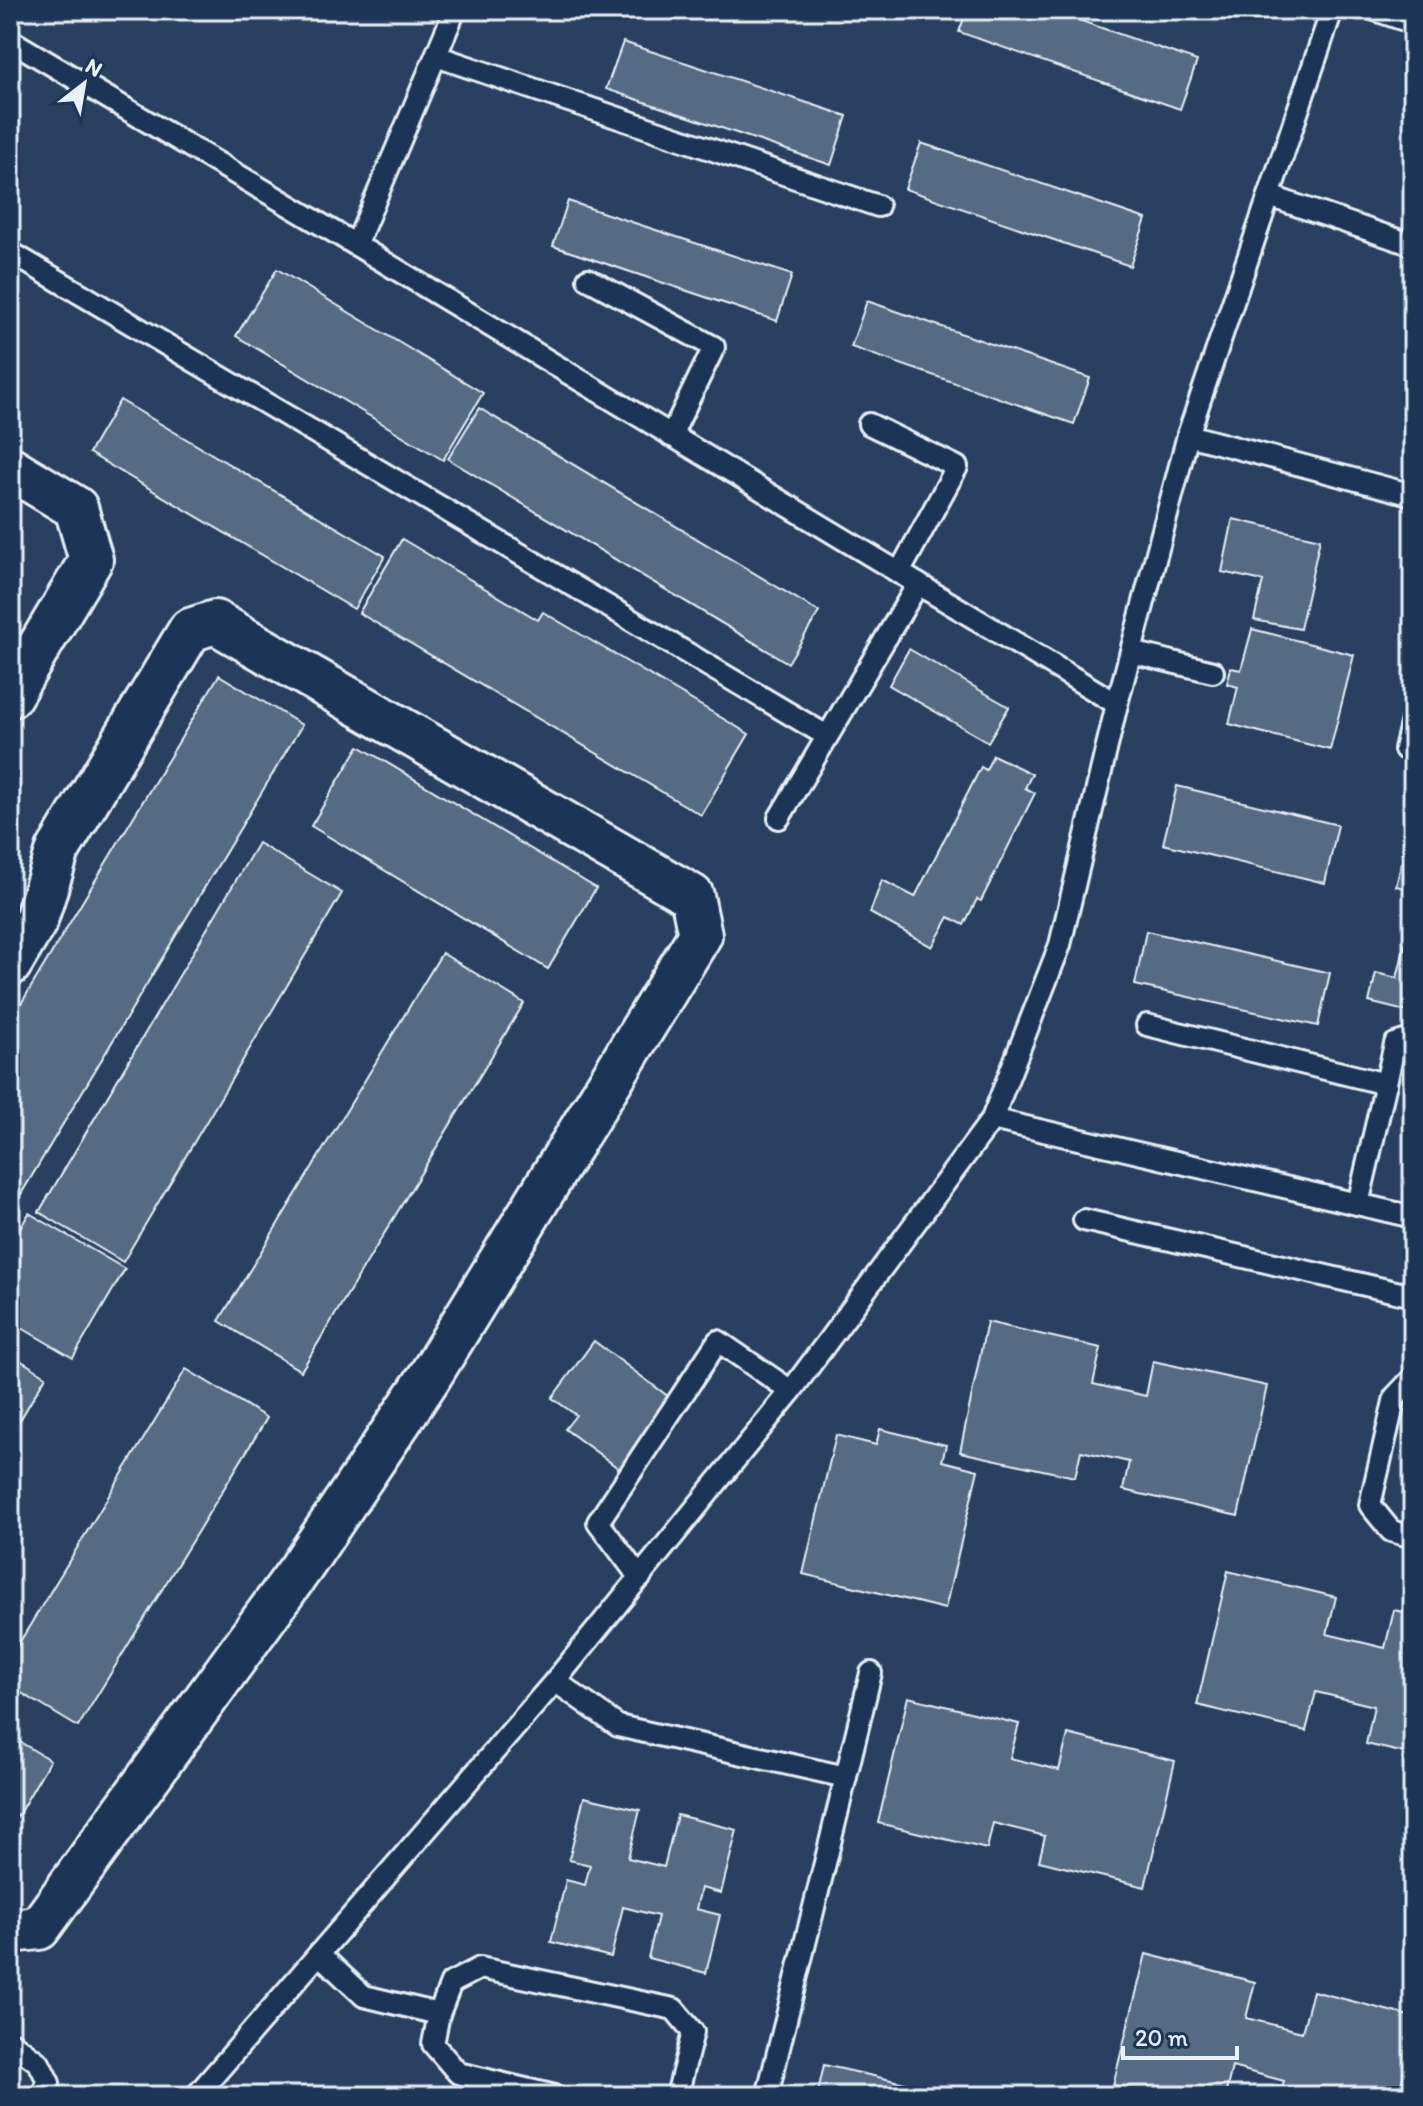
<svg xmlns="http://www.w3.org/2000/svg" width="1423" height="2106" viewBox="0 0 1423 2106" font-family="Itim,sans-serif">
<rect width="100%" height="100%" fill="#294061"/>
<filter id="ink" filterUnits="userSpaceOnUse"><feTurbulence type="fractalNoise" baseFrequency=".0125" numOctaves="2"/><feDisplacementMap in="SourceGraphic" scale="16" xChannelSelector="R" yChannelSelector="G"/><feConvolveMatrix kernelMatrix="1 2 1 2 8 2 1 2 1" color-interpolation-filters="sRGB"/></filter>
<g filter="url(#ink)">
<!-- building -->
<g fill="#556a83" stroke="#e8f1f8" stroke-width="2">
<path d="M967,10H1050L1197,61L1180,109L959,32Z"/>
<path d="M623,42L847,116L831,165L606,89Z"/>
<path d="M921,143L1146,219L1130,266L905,189Z"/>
<path d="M568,201L792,275L777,321L553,246Z"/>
<path d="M277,269L483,393L443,460L236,336Z"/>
<path d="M867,301L1090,378L1074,424L851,347Z"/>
<path d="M120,400L385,556L354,609L89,453Z"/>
<path d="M479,408L819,612L788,663L448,459Z"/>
<path d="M1233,519L1320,539L1300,629L1254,620L1263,581L1222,572Z"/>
<path d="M402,539L538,620L543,612L749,734L701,815L359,613Z"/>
<path d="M1252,629L1354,655L1330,750L1229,724L1238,687L1227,684L1231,668L1241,670Z"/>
<path d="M909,649L1009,707L988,742L889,685Z"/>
<path d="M219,675L302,725L18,1199L10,1194V1022Z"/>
<path d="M359,746L596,888L548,969L311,826Z"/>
<path d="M993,755L1032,774L1025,788L1035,793L981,901L977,899L964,925L949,917L932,947L870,913L882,880L915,897L981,767L986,770Z"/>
<path d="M1177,786L1338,825L1325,883L1163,844Z"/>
<path d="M1413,813V890L1396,886Z"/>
<path d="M258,843L342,893L123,1262L39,1212Z"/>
<path d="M1413,912V1013L1369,1002L1376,973L1397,978Z"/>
<path d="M1146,931L1330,973L1318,1026L1135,985Z"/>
<path d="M442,953L524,1003L301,1371L219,1321Z"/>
<path d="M29,1213L125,1269L73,1358L10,1321V1246Z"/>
<path d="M987,1322L1101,1348L1093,1384L1146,1396L1153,1361L1267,1386L1238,1516L1123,1490L1129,1462L1081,1451L1075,1477L960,1452Z"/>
<path d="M594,1341L677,1403L625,1473L565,1429L576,1415L552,1398Z"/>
<path d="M10,1354L46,1376L10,1437Z"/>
<path d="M186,1369L267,1418L78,1727L10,1686V1658Z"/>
<path d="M880,1429L946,1445L942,1461L978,1470L945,1609L803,1574L836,1435L876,1445Z"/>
<path d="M1228,1571L1336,1597L1327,1634L1385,1648L1394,1610L1413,1614V1755L1366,1744L1374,1706L1316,1692L1306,1731L1197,1705Z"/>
<path d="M908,1697L1019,1724L1010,1758L1059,1770L1068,1734L1175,1761L1145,1887L1039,1861L1045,1836L993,1823L987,1849L878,1823Z"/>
<path d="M10,1736L50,1760L10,1829Z"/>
<path d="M584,1797L640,1810L628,1858L664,1867L677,1815L737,1830L721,1893L701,1888L696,1909L720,1915L706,1973L648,1958L658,1916L623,1907L611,1957L551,1942L566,1880L585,1885L590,1865L569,1860Z"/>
<path d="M1146,1954L1255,1982L1246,2018L1302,2032L1313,1991L1413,2017V2038L1398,2096H1280L1284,2081L1232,2067L1225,2096H1158L1113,2085Z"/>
<path d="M824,2065L936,2090L935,2096H817Z"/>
</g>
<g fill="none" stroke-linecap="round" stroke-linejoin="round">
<defs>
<g id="service">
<path d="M1375,10L1413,23"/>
<path d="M10,40L356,245L1117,704"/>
<path d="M436,56L878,206"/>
<path d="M1269,196L1413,245"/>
<path d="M356,245L455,10"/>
<path d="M10,252L827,736"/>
<path d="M588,279L714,347L671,436"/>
<path d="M869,424L957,467L899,573"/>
<path d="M1188,435L1413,495"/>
<path d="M1131,652L1213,672"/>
<path d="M1405,749L1413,716"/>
<path d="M779,818L918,584"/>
<path d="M1147,1025L1386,1084"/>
<path d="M992,1119L1413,1217"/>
<path d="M1358,1204L1395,1044L1413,1038"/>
<path d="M1084,1220L1413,1296"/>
<path d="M1413,1378L1395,1397L1370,1505L1391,1531L1413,1537"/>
<path d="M640,1578L598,1522L718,1341L791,1391"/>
<path d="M555,1681L618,1726L846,1777"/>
<path d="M319,1954L364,1996L439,2014"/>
<path d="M10,2041L39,2063L49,2083L40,2096"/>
<path d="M196,2096L555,1681L791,1391L992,1119L1060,945L1117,704L1188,435L1332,10"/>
<path d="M555,2096L458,2073L433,2044L439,2014L451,1983L480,1968L674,2009L693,2032L677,2096"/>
<path d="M767,2096L828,1851L871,1673"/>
</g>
<g id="minor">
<path d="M10,468L76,508L91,560L10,696"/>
<path d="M10,964L36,920L58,850L190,630L215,622L692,896L700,935L428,1379L301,1568L39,1928L10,1931"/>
</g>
</defs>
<!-- service casing -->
<use href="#service" stroke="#e8f1f8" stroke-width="26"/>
<!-- minor casing -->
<use href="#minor" stroke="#e8f1f8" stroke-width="48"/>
<!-- service -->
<use href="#service" stroke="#1d3557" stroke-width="20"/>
<!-- minor -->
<use href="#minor" stroke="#1d3557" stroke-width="42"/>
</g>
</g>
<!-- margin -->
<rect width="1423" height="2106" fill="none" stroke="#1d3557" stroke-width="40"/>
<rect x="20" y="20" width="1383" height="2066" fill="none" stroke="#e8f1f8" stroke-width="3" filter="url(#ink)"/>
<!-- north arrow -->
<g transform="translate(84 84) rotate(31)" stroke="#1d3557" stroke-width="6" paint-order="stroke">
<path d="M0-6L14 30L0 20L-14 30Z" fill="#e8f1f8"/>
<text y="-12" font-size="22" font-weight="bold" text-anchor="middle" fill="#e8f1f8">N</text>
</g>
<!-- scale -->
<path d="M1123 2046v12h114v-12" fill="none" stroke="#e8f1f8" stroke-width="4"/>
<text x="1135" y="2046" font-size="24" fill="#e8f1f8" stroke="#1d3557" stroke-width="6" paint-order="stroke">20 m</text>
</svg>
